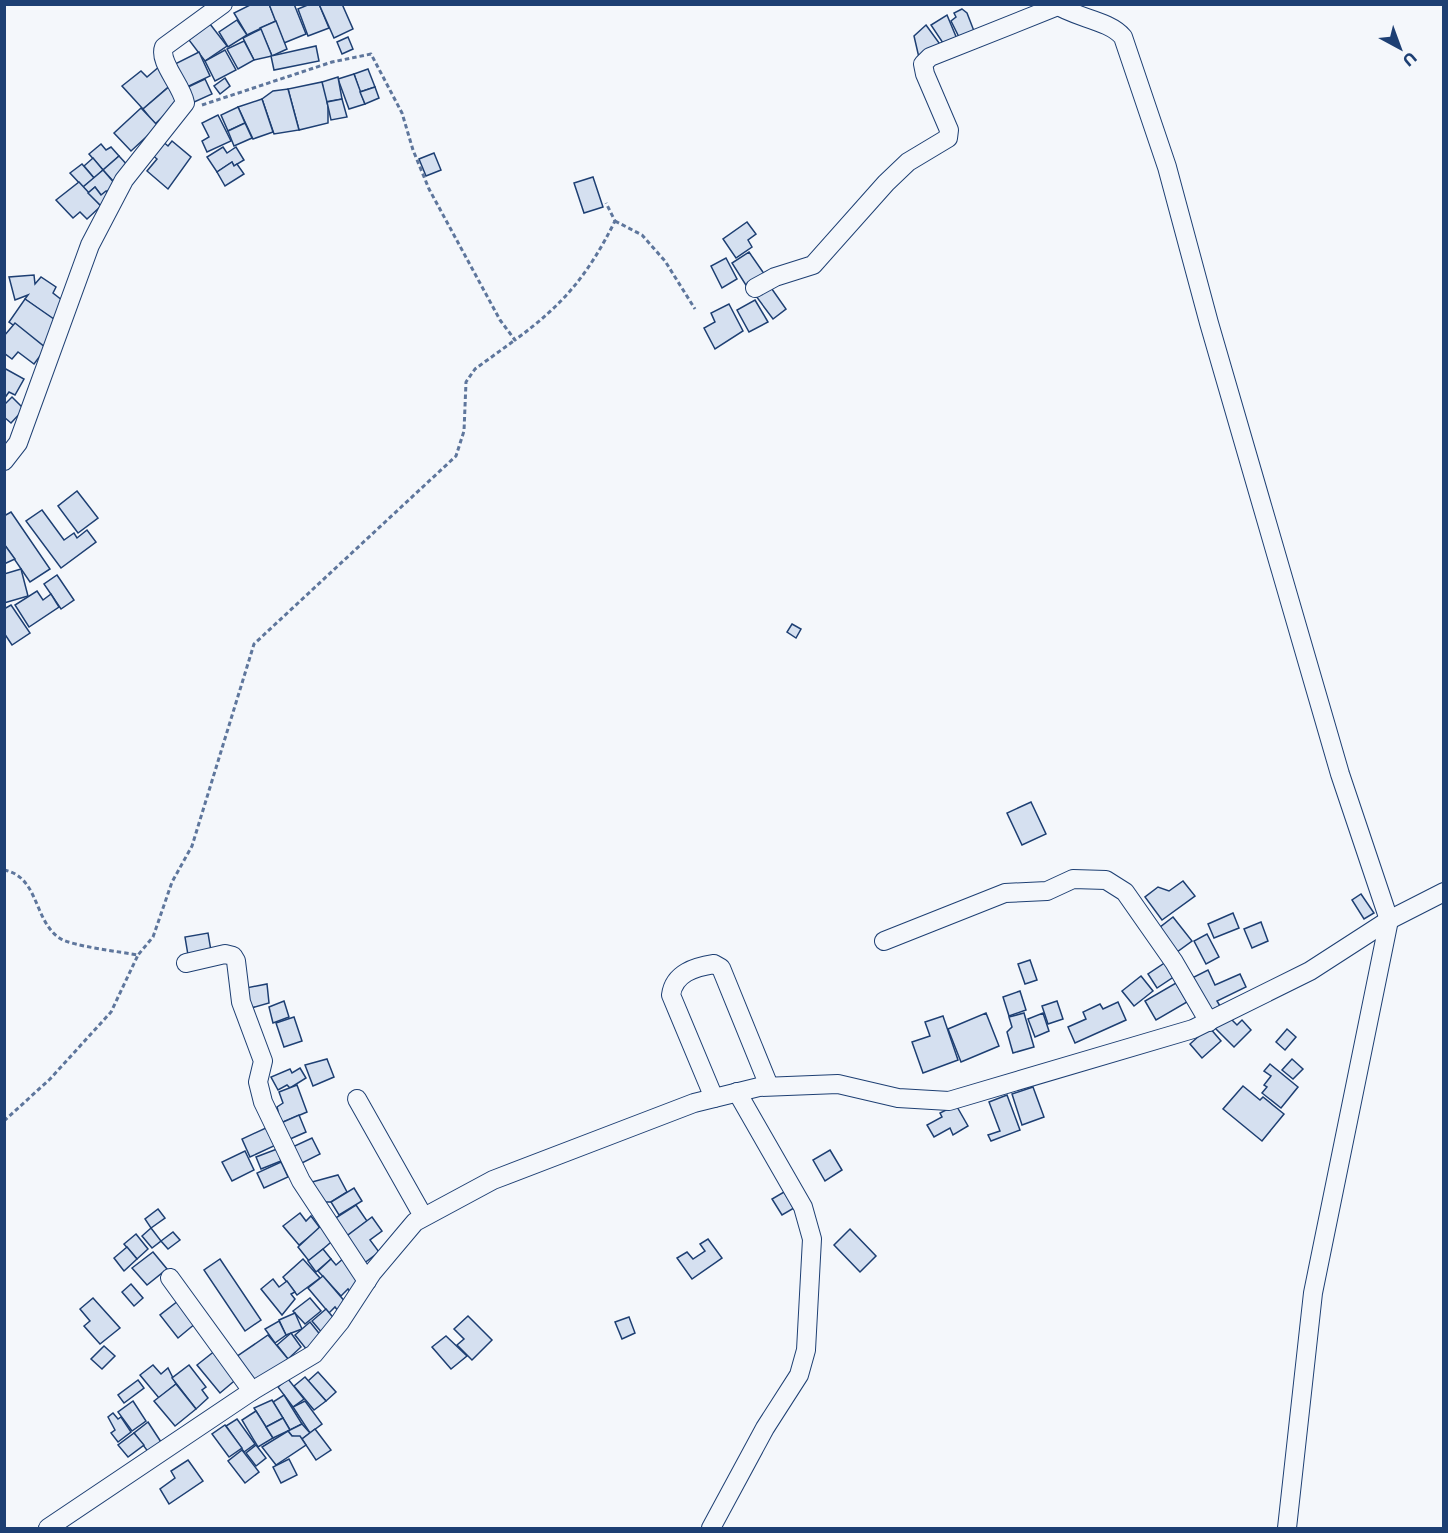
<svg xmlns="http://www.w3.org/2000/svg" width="1448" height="1533" viewBox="0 0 1448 1533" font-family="Montserrat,sans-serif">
<rect width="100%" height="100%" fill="#f4f7fb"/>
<g fill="#d5e0f0" stroke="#1d3f73" stroke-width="1.5">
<path d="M252 4H269L276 21 247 35 234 13Z"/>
<path d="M269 4H294L306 34 284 43Z"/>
<path d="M310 4H319L329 28 308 36 298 9Z"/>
<path d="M319 4H342L353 29 334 38Z"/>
<path d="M962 9 967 13 974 31 959 37 951 21 956 17 954 13Z"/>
<path d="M947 15 957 39 945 46 931 25Z"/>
<path d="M237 20 247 35 228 47 219 32Z"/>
<path d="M276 21 287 49 272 56 260 28Z"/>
<path d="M210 24 227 46 205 61 189 40Z"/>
<path d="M926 25 942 47 920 62 914 36Z"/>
<path d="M261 29 272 56 254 60 243 38Z"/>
<path d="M348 37 353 49 342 54 337 42Z"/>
<path d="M244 41 254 60 238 69 227 49Z"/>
<path d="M316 46 319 61 274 70 271 56Z"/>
<path d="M225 50 236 70 215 81 205 61Z"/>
<path d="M199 52 210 76 187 87 175 64Z"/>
<path d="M160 66 174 82 143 109 122 86 141 71 147 77Z"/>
<path d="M368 69 375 87 360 92 354 74Z"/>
<path d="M354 74 365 104 349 109 338 79Z"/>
<path d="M338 77 342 99 325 102 322 82Z"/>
<path d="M225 78 230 86 220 94 214 86Z"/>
<path d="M205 79 212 94 192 103 186 88Z"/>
<path d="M322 82 328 106V123L299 130 288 89Z"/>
<path d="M171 85 182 98 155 124 143 109Z"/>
<path d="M375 87 379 98 365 104 360 92Z"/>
<path d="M288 89 299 130 274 134 262 99 273 91Z"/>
<path d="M262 99 273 132 253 139 238 107Z"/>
<path d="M342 99 347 117 331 120 327 102Z"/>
<path d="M238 107 245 123 228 131 221 115Z"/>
<path d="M141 108 158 126 131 151 114 133Z"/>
<path d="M218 115 231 141 207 152 202 141 209 137 202 123Z"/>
<path d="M245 123 252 138 234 146 228 131Z"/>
<path d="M161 140 168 146 172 141 191 157 168 189 147 171 157 159 150 153Z"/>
<path d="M101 144 106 150 111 147 119 156 103 170 89 154Z"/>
<path d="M223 147 227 153 236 147 244 160 234 166 232 162 217 172 207 157Z"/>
<path d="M434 153 441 170 426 176 419 159Z"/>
<path d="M119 156 130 168 114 182 103 170Z"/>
<path d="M93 158 103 170 94 178 84 166Z"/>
<path d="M232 162 234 166 237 164 244 174 225 186 217 172Z"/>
<path d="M82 164 94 178 83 187 70 173Z"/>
<path d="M103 170 116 185 101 195 95 187 88 193 83 187Z"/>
<path d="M593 177 603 207 584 213 574 183Z"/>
<path d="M79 182 101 206 87 219 80 212 73 218 56 200Z"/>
<path d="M95 187 101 195 106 191 111 197 101 206 88 193Z"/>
<path d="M747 222 756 234 748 240 752 247 736 258 723 239Z"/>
<path d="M749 252 767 278 749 290 732 263Z"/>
<path d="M726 258 737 279 722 288 711 266Z"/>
<path d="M34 275 35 284 41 277 56 287 53 293 67 304 54 320 25 299 28 295 15 300 9 277Z"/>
<path d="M767 282 786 309 773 319 753 292Z"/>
<path d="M25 299 61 324 45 348 9 322Z"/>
<path d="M755 300 768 322 749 332 737 310Z"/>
<path d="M729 304 743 331 715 349 704 328 715 322 711 313Z"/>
<path d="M15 323 46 348 34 364 18 352 12 359 4 353V336Z"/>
<path d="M4 368 24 379 15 395 9 392 4 399Z"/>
<path d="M12 397 24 409 11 423 4 417V405Z"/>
<path d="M77 491 98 518 78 533 58 506Z"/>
<path d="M42 510 64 540 74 533 77 538 87 530 96 542 61 568 26 521Z"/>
<path d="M11 512 50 569 30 582 4 544V516Z"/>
<path d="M4 544 15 559 4 564Z"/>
<path d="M21 569 28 596 4 603V574Z"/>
<path d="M57 575 74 600 61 609 44 584Z"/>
<path d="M37 591 43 600 51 594 59 607 29 627 15 605Z"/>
<path d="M11 605 30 633 12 645 4 633V609Z"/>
<path d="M792 624 801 629 796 638 787 632Z"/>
<path d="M1031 802 1046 834 1022 845 1007 813Z"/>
<path d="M1183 881 1195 896 1162 920 1145 897 1158 887 1169 891Z"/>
<path d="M1361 894 1374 913 1364 919 1352 900Z"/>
<path d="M1233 913 1239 928 1214 938 1208 924Z"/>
<path d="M1173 917 1192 941 1177 952 1159 928Z"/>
<path d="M1261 922 1268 941 1252 948 1244 929Z"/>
<path d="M208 933 211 951 188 955 185 937Z"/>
<path d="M1207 934 1219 957 1206 964 1194 941Z"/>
<path d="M1030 960 1037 980 1025 984 1018 964Z"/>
<path d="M1166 962 1175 976 1157 988 1148 974Z"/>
<path d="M1208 970 1215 985 1240 974 1246 987 1217 1001 1220 1006 1207 1012 1192 978Z"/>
<path d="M1141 976 1153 991 1134 1006 1122 991Z"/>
<path d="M1176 983 1187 1002 1156 1020 1145 1001Z"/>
<path d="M267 984 269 1003 251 1008 246 988Z"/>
<path d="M1020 991 1026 1010 1009 1016 1003 997Z"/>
<path d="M284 1001 289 1017 273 1023 269 1007Z"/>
<path d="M1057 1001 1063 1019 1048 1024 1042 1006Z"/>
<path d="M1118 1002 1126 1020 1075 1043 1068 1027 1086 1019 1083 1012 1100 1004 1103 1009Z"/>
<path d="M986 1013 999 1046 961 1062 948 1029Z"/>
<path d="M1024 1013 1034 1047 1013 1053 1007 1032 1012 1027 1009 1017Z"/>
<path d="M1043 1013 1049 1031 1035 1037 1028 1019Z"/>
<path d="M943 1016 958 1060 923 1073 912 1042 930 1036 925 1022Z"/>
<path d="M1228 1016 1237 1025 1242 1020 1251 1030 1234 1047 1215 1028Z"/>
<path d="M294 1017 302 1041 284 1047 276 1023Z"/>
<path d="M1209 1027 1221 1041 1202 1058 1190 1044Z"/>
<path d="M1287 1029 1296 1037 1285 1050 1276 1042Z"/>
<path d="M327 1059 334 1077 313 1086 305 1065Z"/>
<path d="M1292 1059 1303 1069 1293 1079 1282 1070Z"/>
<path d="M1270 1064 1298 1087 1281 1108 1262 1093 1267 1087 1264 1085 1271 1076 1264 1071Z"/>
<path d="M300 1068 306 1078 290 1088 287 1085 278 1090 271 1077 290 1069 292 1073Z"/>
<path d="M297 1085 307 1112 281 1123 277 1107 283 1103 279 1092Z"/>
<path d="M1243 1086 1260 1100 1263 1097 1284 1114 1262 1141 1223 1109Z"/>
<path d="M1033 1087 1044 1117 1022 1125 1012 1094Z"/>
<path d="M1007 1095 1020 1130 991 1141 988 1135 1000 1131 989 1102Z"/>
<path d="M956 1105 968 1126 953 1135 950 1128 934 1137 927 1125 942 1117 940 1113Z"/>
<path d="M299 1115 306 1132 281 1143 274 1126Z"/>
<path d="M268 1127 276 1145 250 1157 242 1139Z"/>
<path d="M312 1138 320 1154 296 1166 288 1149Z"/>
<path d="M277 1149 281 1161 261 1169 256 1157Z"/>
<path d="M830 1150 842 1170 825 1181 813 1160Z"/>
<path d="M245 1151 254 1170 232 1181 222 1162Z"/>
<path d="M281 1162 288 1177 264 1188 257 1173Z"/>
<path d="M338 1175 347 1192 331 1202H318L312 1182Z"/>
<path d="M354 1188 362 1201 339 1215 331 1202Z"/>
<path d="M784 1192 794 1208 782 1215 772 1199Z"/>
<path d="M356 1205 367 1221 346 1237 334 1219Z"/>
<path d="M158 1209 165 1218 151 1228 145 1219Z"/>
<path d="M300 1213 306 1221 311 1216 320 1228 299 1245 283 1226Z"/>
<path d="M372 1217 382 1231 370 1240 379 1252 363 1264 344 1238Z"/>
<path d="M323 1224 337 1237 309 1261 298 1247Z"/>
<path d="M151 1228 161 1241 152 1248 142 1236Z"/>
<path d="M850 1229 876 1256 860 1272 834 1245Z"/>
<path d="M173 1232 180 1240 168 1249 161 1241Z"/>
<path d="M136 1234 148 1249 137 1259 124 1244Z"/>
<path d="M708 1239 722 1258 692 1279 677 1258 687 1252 693 1259 705 1251 700 1244Z"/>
<path d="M127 1247 137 1259 124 1271 114 1258Z"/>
<path d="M323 1249 331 1259 316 1272 308 1261Z"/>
<path d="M153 1252 167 1269 147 1285 132 1268Z"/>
<path d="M345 1257 362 1277 351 1293 348 1289 341 1296 318 1271 331 1259 336 1265Z"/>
<path d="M220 1259 261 1320 245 1331 204 1270Z"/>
<path d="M303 1259 320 1278 297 1295 283 1277Z"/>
<path d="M323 1276 347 1304 338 1311 335 1307 329 1313 308 1288Z"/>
<path d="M273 1279 279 1287 287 1281 295 1292 291 1294 295 1299 282 1315 261 1289Z"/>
<path d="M131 1284 143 1298 134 1306 122 1292Z"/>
<path d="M93 1298 120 1328 100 1344 84 1326 90 1321 80 1309Z"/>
<path d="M310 1298 321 1311 305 1324 293 1311Z"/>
<path d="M178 1301 196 1323 178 1338 160 1315Z"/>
<path d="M326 1309 337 1322 323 1334 312 1321Z"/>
<path d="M295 1313 302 1329 286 1335 279 1320Z"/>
<path d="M468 1316 492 1340 472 1360 457 1345 464 1339 454 1329Z"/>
<path d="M629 1317 635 1333 622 1339 615 1322Z"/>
<path d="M279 1321 286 1335 275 1343 265 1329Z"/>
<path d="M310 1322 322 1337 307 1350 295 1335Z"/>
<path d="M291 1333 301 1347 288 1359 277 1345Z"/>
<path d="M268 1335 288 1359 256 1382 236 1357Z"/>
<path d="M446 1336 467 1356 451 1369 432 1347Z"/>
<path d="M104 1346 115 1356 102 1369 91 1359Z"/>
<path d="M216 1350 239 1377 220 1393 197 1365Z"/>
<path d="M153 1365 161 1374 168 1368 176 1384 159 1398 140 1375Z"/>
<path d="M189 1365 206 1387 202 1390 208 1398 196 1409 172 1378Z"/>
<path d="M318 1372 336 1392 326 1401 308 1381Z"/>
<path d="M305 1377 326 1401 314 1410 294 1386Z"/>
<path d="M288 1379 304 1399 293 1407 278 1387Z"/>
<path d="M138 1380 144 1388 124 1403 118 1395Z"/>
<path d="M176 1384 196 1409 175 1426 154 1401Z"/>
<path d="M284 1395 302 1424 290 1430 273 1402Z"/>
<path d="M272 1400 283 1418 266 1427 254 1408Z"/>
<path d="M133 1401 146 1421 132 1431 118 1412Z"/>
<path d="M305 1401 322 1424 310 1433 293 1407Z"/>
<path d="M256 1411 273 1438 258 1447 242 1420Z"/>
<path d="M113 1413 118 1419 121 1417 131 1432 118 1442 111 1433 115 1430 108 1417Z"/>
<path d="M283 1418 290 1430 273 1438 266 1427Z"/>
<path d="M237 1419 255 1444 244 1452 226 1426Z"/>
<path d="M148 1422 161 1442 149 1453 134 1433Z"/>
<path d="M302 1424 310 1433 302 1439 292 1436 288 1431Z"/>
<path d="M225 1425 242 1448 229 1457 212 1434Z"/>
<path d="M315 1429 331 1450 316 1460 302 1439Z"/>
<path d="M288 1431 292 1436H300L306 1445 276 1465 262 1447Z"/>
<path d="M134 1433 144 1445 128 1457 118 1445Z"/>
<path d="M256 1445 266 1458 256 1466 246 1453Z"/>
<path d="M242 1450 259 1472 245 1483 228 1461Z"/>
<path d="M289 1459 297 1475 281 1483 273 1467Z"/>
<path d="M188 1460 203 1481 169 1504 160 1489 175 1478 171 1471Z"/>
</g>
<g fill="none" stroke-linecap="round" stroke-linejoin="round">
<defs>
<g id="minor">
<path d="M1055 4C1075 18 1109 20 1123 37L1167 167 1209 323 1340 774 1389 920 1313 1293 1287 1528"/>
<path d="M755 288 775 277 813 265 886 183 908 162 948 138 949 130 925 74 923 64 930 57 1058 6"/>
<path d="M4 461 18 443 90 245 124 180 185 103C182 85 158 62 164 47L223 4"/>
<path d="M884 941 1005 893 1047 891 1073 879 1106 880 1125 892 1174 962 1209 1022"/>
<path d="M186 963 225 954 233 956 236 961 241 1002 263 1061 258 1082 263 1102 301 1181 367 1281"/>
<path d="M714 1098 671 995C674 973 695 967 714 964L721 968 769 1086"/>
<path d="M357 1099 423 1216"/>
<path d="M170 1278 252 1391"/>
<path d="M48 1528 252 1391 314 1354 340 1322 372 1273 415 1222 493 1180 694 1103 759 1087 838 1084 898 1098 949 1101 1193 1029 1310 971 1389 920 1444 892"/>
<path d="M711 1528 765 1428 799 1375 806 1350 812 1239 803 1207 737 1092"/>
</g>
</defs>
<use href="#minor" stroke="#1d3f73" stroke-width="20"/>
<g stroke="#5e769c" stroke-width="3" stroke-dasharray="4.5 3" stroke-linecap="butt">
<path d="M202 105 332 62 371 54 402 113 413 150 429 189 500 320 515 340C564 304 588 275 615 221L606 203"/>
<path d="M615 221 642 235 665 261 695 309"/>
<path d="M4 870C40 877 33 922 61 939 73 946 121 952 138 955L153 937 172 882 192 846 254 644 456 456 464 431 466 382 475 369 515 340"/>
<path d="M4 1121 50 1079 111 1012 138 955"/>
</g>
<use href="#minor" stroke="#f4f7fb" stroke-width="18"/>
</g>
<rect width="1448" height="1533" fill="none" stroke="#1d3f73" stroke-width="12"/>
<g transform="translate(1400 48) rotate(139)" stroke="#f4f7fb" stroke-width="4.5" paint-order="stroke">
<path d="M0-4.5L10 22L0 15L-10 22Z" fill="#1d3f73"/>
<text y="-9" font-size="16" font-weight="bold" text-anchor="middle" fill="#1d3f73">U</text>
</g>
</svg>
